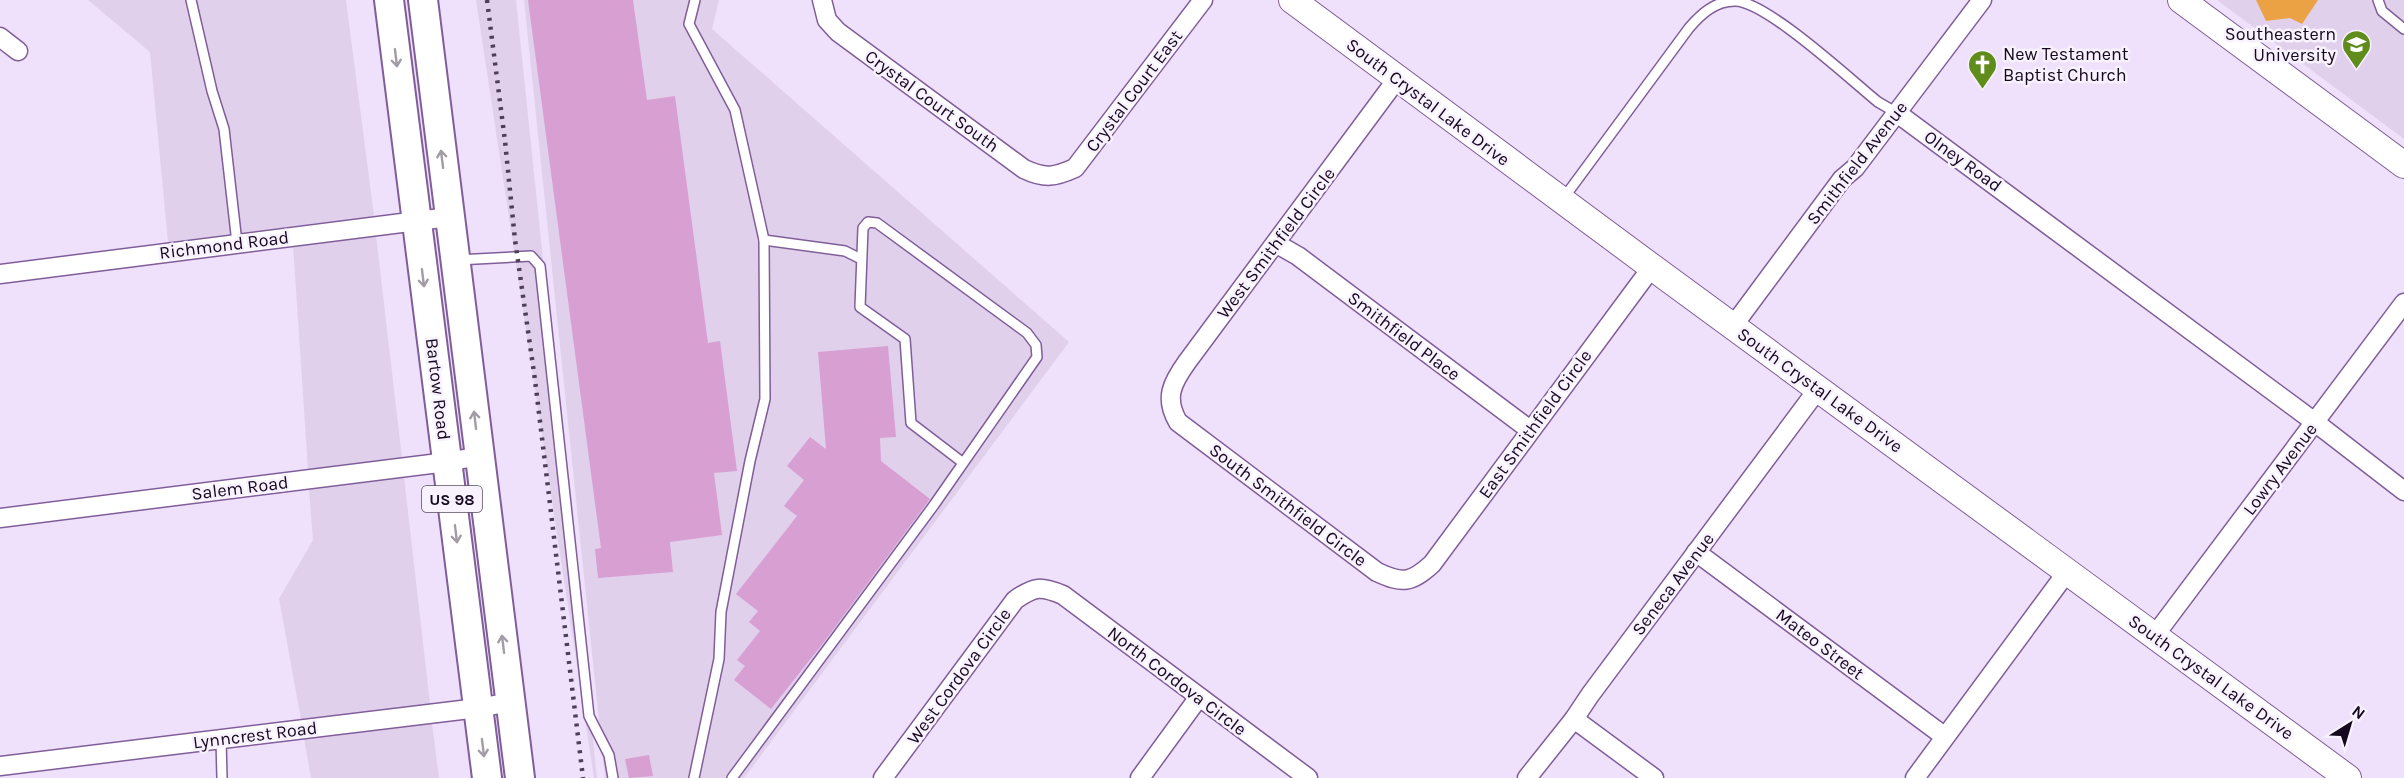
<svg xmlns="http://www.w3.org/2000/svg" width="2404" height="778" viewBox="0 0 2404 778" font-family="Karla,sans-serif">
<rect width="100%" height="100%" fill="#efe0fb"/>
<g fill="#e0d0ec">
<path d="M88 0H346L374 216 168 242 150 52Z"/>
<path d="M476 0H516L597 778H594Z"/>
<path d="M524 0H719L712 29 1069 342 744 778H605Z"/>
<path d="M2217 0H2404V139Z"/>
<path d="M376 235 402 458 308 470 293 245Z"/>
<path d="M404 477 430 704 301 719 279 599 313 540 309 489Z"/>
<path d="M432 723 439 778H311L304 738Z"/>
</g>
<path fill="#eba245" d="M2256 0H2318L2302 24 2290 18 2266 21Z"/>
<g fill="#d89fd3">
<path d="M528 0H633L647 100 675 96 708 343 720 341 737 471 714 473 722 535 670 542 673 572 598 578 595 549 601 548Z"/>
<path d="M888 346 896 437 880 438 881 461 930 499 824 642 771 709 734 680 745 666 737 660 760 631 749 622 758 611 736 594 797 516 784 506 804 480 787 466 810 437 826 449 818 352Z"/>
<path d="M649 755 653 776 629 778 625 759Z"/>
</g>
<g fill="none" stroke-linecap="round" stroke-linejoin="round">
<defs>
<g id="lane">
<path d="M191 0 212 91 224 129 237 243"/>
<path d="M2378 0 2382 11 2404 29"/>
<path d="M1563 199 1689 28C1701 14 1715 1 1735 1 1766 1 1851 80 1878 102L1897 113"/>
<path d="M764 240 845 251 861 259"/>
<path d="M457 260 531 256 540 266 589 716 609 755 613 778"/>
<path d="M221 739 222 778"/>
<path d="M694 778 719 659 721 612 750 461 765 399 764 240 735 110 689 24 695 0"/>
<path d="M732 778 934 505 1037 357 1036 345 1027 333 877 223 868 222 863 228 860 307 905 339 911 423 962 462"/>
</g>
<g id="street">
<path d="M822 0 827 20 838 32 1024 169C1045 179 1055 177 1075 168L1203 0"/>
<path d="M0 37 18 51"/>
<path d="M1397 79 1187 362C1172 383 1164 398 1178 422L1377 572C1403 584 1411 583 1432 564L1652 267"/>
<path d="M1897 113 2316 423 2404 491"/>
<path d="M1277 244 1298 256 1530 430"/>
<path d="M0 274 449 217"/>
<path d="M1733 326 1842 179 1855 168 1982 0"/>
<path d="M0 518 447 462 480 456"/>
<path d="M1696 552 1944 736"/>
<path d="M2155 635 2404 303"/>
<path d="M1574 719 1654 778"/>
<path d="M0 766 478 708 510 702"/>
<path d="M883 778 1015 600C1035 586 1041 586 1063 595L1308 778"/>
<path d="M1140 778 1199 697"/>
<path d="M1527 778 1574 719 1590 695 1818 389"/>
<path d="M1915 778 2067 572"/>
</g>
<g id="secondary">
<path d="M1292 0 1652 267 2348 778"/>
<path d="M2181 0 2404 165"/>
</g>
<g id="primary">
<path d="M389 0 487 778"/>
<path d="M423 0 520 778"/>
</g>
</defs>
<use href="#lane" stroke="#805e99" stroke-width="12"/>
<use href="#street" stroke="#805e99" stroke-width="21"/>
<use href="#secondary" stroke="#805e99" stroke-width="28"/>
<use href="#primary" stroke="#805e99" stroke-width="32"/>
<use href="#lane" stroke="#fff" stroke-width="9"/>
<use href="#street" stroke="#fff" stroke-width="18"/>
<use href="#secondary" stroke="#fff" stroke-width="26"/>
<use href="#primary" stroke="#fff" stroke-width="28"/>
<path stroke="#4d3f57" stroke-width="4.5" stroke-dasharray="3 6" stroke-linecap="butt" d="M487 0 505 141 515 240 535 380 583 778"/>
</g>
<defs><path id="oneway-shaft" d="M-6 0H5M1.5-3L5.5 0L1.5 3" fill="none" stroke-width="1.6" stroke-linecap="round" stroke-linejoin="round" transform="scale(1.5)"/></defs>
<g stroke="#a29ca5">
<use href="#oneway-shaft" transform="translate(396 58) rotate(83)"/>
<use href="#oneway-shaft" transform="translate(442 159) rotate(-97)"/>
<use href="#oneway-shaft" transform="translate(423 278) rotate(83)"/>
<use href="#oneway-shaft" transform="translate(475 420) rotate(-97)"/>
<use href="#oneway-shaft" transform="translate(456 534) rotate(83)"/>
<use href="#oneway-shaft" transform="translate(503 644) rotate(-97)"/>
<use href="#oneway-shaft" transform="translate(483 748) rotate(83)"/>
</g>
<defs>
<symbol id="university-pin" viewBox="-11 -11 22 30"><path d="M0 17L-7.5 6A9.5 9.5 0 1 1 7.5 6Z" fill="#608c1c" stroke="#f8f1fe"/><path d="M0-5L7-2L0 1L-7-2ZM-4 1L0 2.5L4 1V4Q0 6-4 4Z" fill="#fff"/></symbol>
<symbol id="church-pin" viewBox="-11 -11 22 30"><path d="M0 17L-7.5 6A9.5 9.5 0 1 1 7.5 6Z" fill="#608c1c" stroke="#f8f1fe"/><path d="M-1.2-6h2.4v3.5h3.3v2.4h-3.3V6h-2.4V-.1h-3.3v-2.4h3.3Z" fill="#fff"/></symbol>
</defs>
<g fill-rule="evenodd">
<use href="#university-pin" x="2340" y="28" width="33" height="45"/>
<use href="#church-pin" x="1966" y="48" width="33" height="45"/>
</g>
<g text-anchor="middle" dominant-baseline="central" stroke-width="5" stroke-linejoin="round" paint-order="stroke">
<rect fill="#f8f1fe" stroke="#5a4e62" stroke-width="1.5" x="422" y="486" width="60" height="26" rx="4.5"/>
<g font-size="16" font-weight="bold" fill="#16081f">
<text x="452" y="499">US 98</text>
</g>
<g font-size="18" fill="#16081f" stroke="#f8f1fe" text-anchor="end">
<text x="2336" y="34">Southeastern<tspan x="2336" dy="21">University</tspan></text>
<text x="2003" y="54" text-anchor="start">New Testament<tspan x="2003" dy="21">Baptist Church</tspan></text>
</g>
<g font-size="18" fill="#16081f" stroke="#f8f1fe">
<text transform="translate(1134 91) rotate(-53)">Crystal Court East</text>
<text transform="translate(932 101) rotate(36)">Crystal Court South</text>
<text transform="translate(1428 102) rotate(37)">South Crystal Lake Drive</text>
<text transform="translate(1963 161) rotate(36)">Olney Road</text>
<text transform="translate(1857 163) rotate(-52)">Smithfield Avenue</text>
<text transform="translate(1276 243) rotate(-53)">West Smithfield Circle</text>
<text transform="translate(224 245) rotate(-7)">Richmond Road</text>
<text transform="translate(1404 336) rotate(37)">Smithfield Place</text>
<text transform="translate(438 389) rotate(83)">Bartow Road</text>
<text transform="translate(1820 390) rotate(36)">South Crystal Lake Drive</text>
<text transform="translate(1535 424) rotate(-54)">East Smithfield Circle</text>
<text transform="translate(2280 469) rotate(-53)">Lowry Avenue</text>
<text transform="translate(240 488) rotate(-7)">Salem Road</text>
<text transform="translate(1288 505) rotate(37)">South Smithfield Circle</text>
<text transform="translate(1673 584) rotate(-53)">Seneca Avenue</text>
<text transform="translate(1820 644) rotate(37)">Mateo Street</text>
<text transform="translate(959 676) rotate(-54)">West Cordova Circle</text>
<text transform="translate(2211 677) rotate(36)">South Crystal Lake Drive</text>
<text transform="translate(1177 681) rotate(37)">North Cordova Circle</text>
<text transform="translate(255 735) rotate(-7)">Lynncrest Road</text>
</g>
</g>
<g transform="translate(2350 724) rotate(37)" stroke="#f8f1fe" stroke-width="4.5" paint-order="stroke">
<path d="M0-4.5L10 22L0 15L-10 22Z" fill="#16081f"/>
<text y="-9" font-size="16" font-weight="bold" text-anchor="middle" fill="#16081f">N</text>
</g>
</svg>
